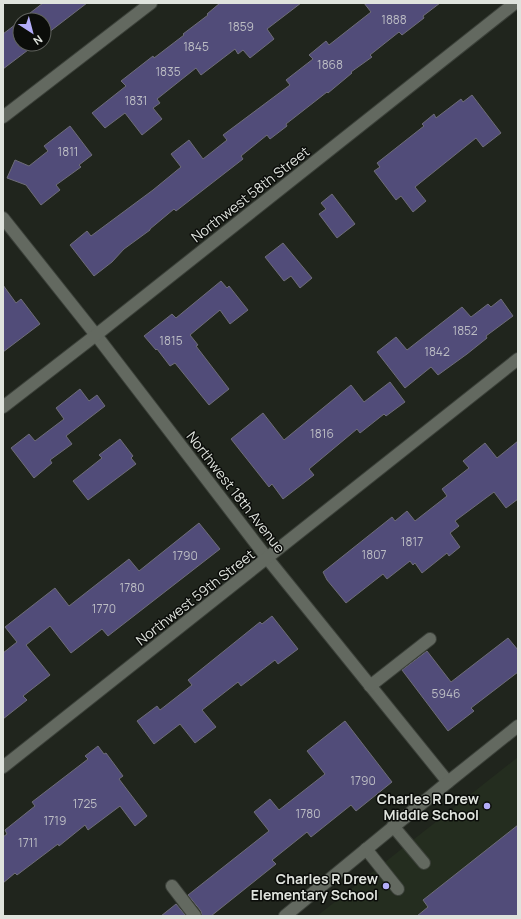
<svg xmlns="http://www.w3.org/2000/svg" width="521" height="919" viewBox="0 0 521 919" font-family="Manrope,sans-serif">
<rect width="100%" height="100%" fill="#20251d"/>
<path fill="#242d1f" d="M518 757V916H317L394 855Z"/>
<g fill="#514c79" stroke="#6e6d78">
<path d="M43 3H87L44 36V20H21Z"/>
<path d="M220 3H301L267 29 274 39 250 58 243 50 238 54 235 49 201 75 196 68 157 99 160 103 153 108 162 119 142 135 125 113 105 128 92 113 126 86 121 81 153 56 154 58 184 35 183 34 208 15 207 14Z"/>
<path d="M364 3H440L423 16 424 18 402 35 399 32 370 55 372 57 351 72 352 73 328 93 327 92 286 124 287 126 270 139 267 135 241 156 243 159 176 211 174 209 150 229V230L124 249 112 262 94 276 70 245 87 231 91 236 153 190 181 167 171 154 189 140 203 159 227 140 223 135 290 85 286 80 313 59 309 55 326 41 329 45 371 12Z"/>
<path d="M20 21V44H36L3 69V34Z"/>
<path d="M472 95 501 133 483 147 476 138 415 187 426 201 413 212 401 196 396 200 374 171 380 167 377 163 424 126 422 124 434 114 436 118 461 99 463 102Z"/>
<path d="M70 126 92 155 79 165 81 167 56 185 60 190 41 205 26 185 7 178 15 160 29 166 48 151 44 146Z"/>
<path d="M332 194 355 224 337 238 319 214 326 209 321 203Z"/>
<path d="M283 243 312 278 300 288 291 276 284 281 265 257Z"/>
<path d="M221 281 227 288 229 286 248 310 230 324 220 310 190 335 198 345 196 346 229 389 209 405 175 363 170 366 157 349 156 350 144 336 172 314 176 318Z"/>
<path d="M3 285 16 303 21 299 40 324 3 352Z"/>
<path d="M501 299 513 316 486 336 487 338 467 354 438 375 431 367 405 388 377 352 396 337 407 350 462 307 471 317 488 304 491 307Z"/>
<path d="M390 382 405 402 386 416 384 414 360 433 357 429 309 469 314 475 283 499 272 484 269 487 231 439 263 413 284 440 351 385 364 402Z"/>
<path d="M80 389 89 401 97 395 105 406 66 436 72 444 50 460 52 463 34 478 11 448 29 434 35 441 64 419 56 408Z"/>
<path d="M120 439 133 456 131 458 136 464 88 500 73 481 102 458 99 455Z"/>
<path d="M518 441V499L506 508 494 492 455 521 459 526 450 533 460 547 449 556 447 553 422 573 415 563 413 565 410 561 387 579 383 574 346 603 327 580 323 572 392 517 395 521 407 511 415 521 447 496 442 489 469 468 463 461 485 443 497 458Z"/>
<path d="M199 523 220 549 108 636 102 629 71 653 50 626 26 645 50 675 23 696 27 700 3 719V653L17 642 5 627 55 588 69 606 129 559 139 571Z"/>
<path d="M272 616 298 649 278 664 275 660 241 686 238 682 202 710 216 727 195 743 180 724 154 744 137 721 157 706 160 710 192 685 188 680 260 622 262 624Z"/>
<path d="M508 638 518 650V672L471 708 474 711 448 731 402 670 427 651 451 682Z"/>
<path d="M345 721 392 782 356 811 351 805 311 837 307 832 272 860 276 864 211 916H202L201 911 188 895 269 831 254 812 270 799 279 810 325 774 307 751Z"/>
<path d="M98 746 104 754 106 753 123 776 119 779 147 816 135 826 120 806 88 830 85 825 59 846 58 844 17 875 15 873 3 883V837L7 834 5 830 35 806 32 802 88 759 85 756Z"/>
<path d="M518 825V916H417L428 907 423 900Z"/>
<path d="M176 904 186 916H161Z"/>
</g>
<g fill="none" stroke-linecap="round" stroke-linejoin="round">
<defs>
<g id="minor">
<path d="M3 117 151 3"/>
<path d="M3 218 96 335 267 558 448 782"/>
<path d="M3 407 96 335 515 3"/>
<path d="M370 686 430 639"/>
<path d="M3 767 518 359"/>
<path d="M393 826 424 863"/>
<path d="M366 849 398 889"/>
<path d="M172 886 195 916"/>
<path d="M285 916 448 782 518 726"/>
</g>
</defs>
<use href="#minor" stroke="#3c413a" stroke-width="14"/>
<use href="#minor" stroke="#636960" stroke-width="12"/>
</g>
<g fill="#b3adf9" stroke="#0b0d0a" stroke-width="1.5">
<circle cx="487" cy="806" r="4"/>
<circle cx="386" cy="886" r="4"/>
</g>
<g text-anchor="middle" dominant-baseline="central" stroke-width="3" stroke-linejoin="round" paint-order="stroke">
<g font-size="12" fill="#bcbdc4">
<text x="394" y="19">1888</text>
<text x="241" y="26">1859</text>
<text x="196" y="46">1845</text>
<text x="330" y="64">1868</text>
<text x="168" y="71">1835</text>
<text x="136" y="100">1831</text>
<text x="68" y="151">1811</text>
<text x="465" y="330">1852</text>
<text x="171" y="340">1815</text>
<text x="437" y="351">1842</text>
<text x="322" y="433">1816</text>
<text x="412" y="541">1817</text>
<text x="374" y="554">1807</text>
<text x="185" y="555">1790</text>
<text x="132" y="587">1780</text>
<text x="104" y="608">1770</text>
<text x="446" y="693">5946</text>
<text x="363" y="780">1790</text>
<text x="85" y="803">1725</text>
<text x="308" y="813">1780</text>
<text x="55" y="820">1719</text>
<text x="28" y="842">1711</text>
</g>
<g font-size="14" fill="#dfe3dd" stroke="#0b0d0a">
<text transform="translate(250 194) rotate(-38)">Northwest 58th Street</text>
<text transform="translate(236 492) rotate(52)">Northwest 18th Avenue</text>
<text transform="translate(195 597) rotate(-38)">Northwest 59th Street</text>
</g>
<g font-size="14" font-weight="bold" fill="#dfe3dd" stroke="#0b0d0a" text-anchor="end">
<text x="479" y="798">Charles R Drew<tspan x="479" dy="16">Middle School</tspan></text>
<text x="378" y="878">Charles R Drew<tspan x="378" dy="16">Elementary School</tspan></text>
</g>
</g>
<rect width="521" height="919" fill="none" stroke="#dfe3dd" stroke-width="8"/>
<g transform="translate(32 32) rotate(144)"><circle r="19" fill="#0b0d0a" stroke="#60635e"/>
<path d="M0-3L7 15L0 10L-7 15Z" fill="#b3adf9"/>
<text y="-6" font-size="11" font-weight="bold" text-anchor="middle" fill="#dfe3dd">N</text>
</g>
</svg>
